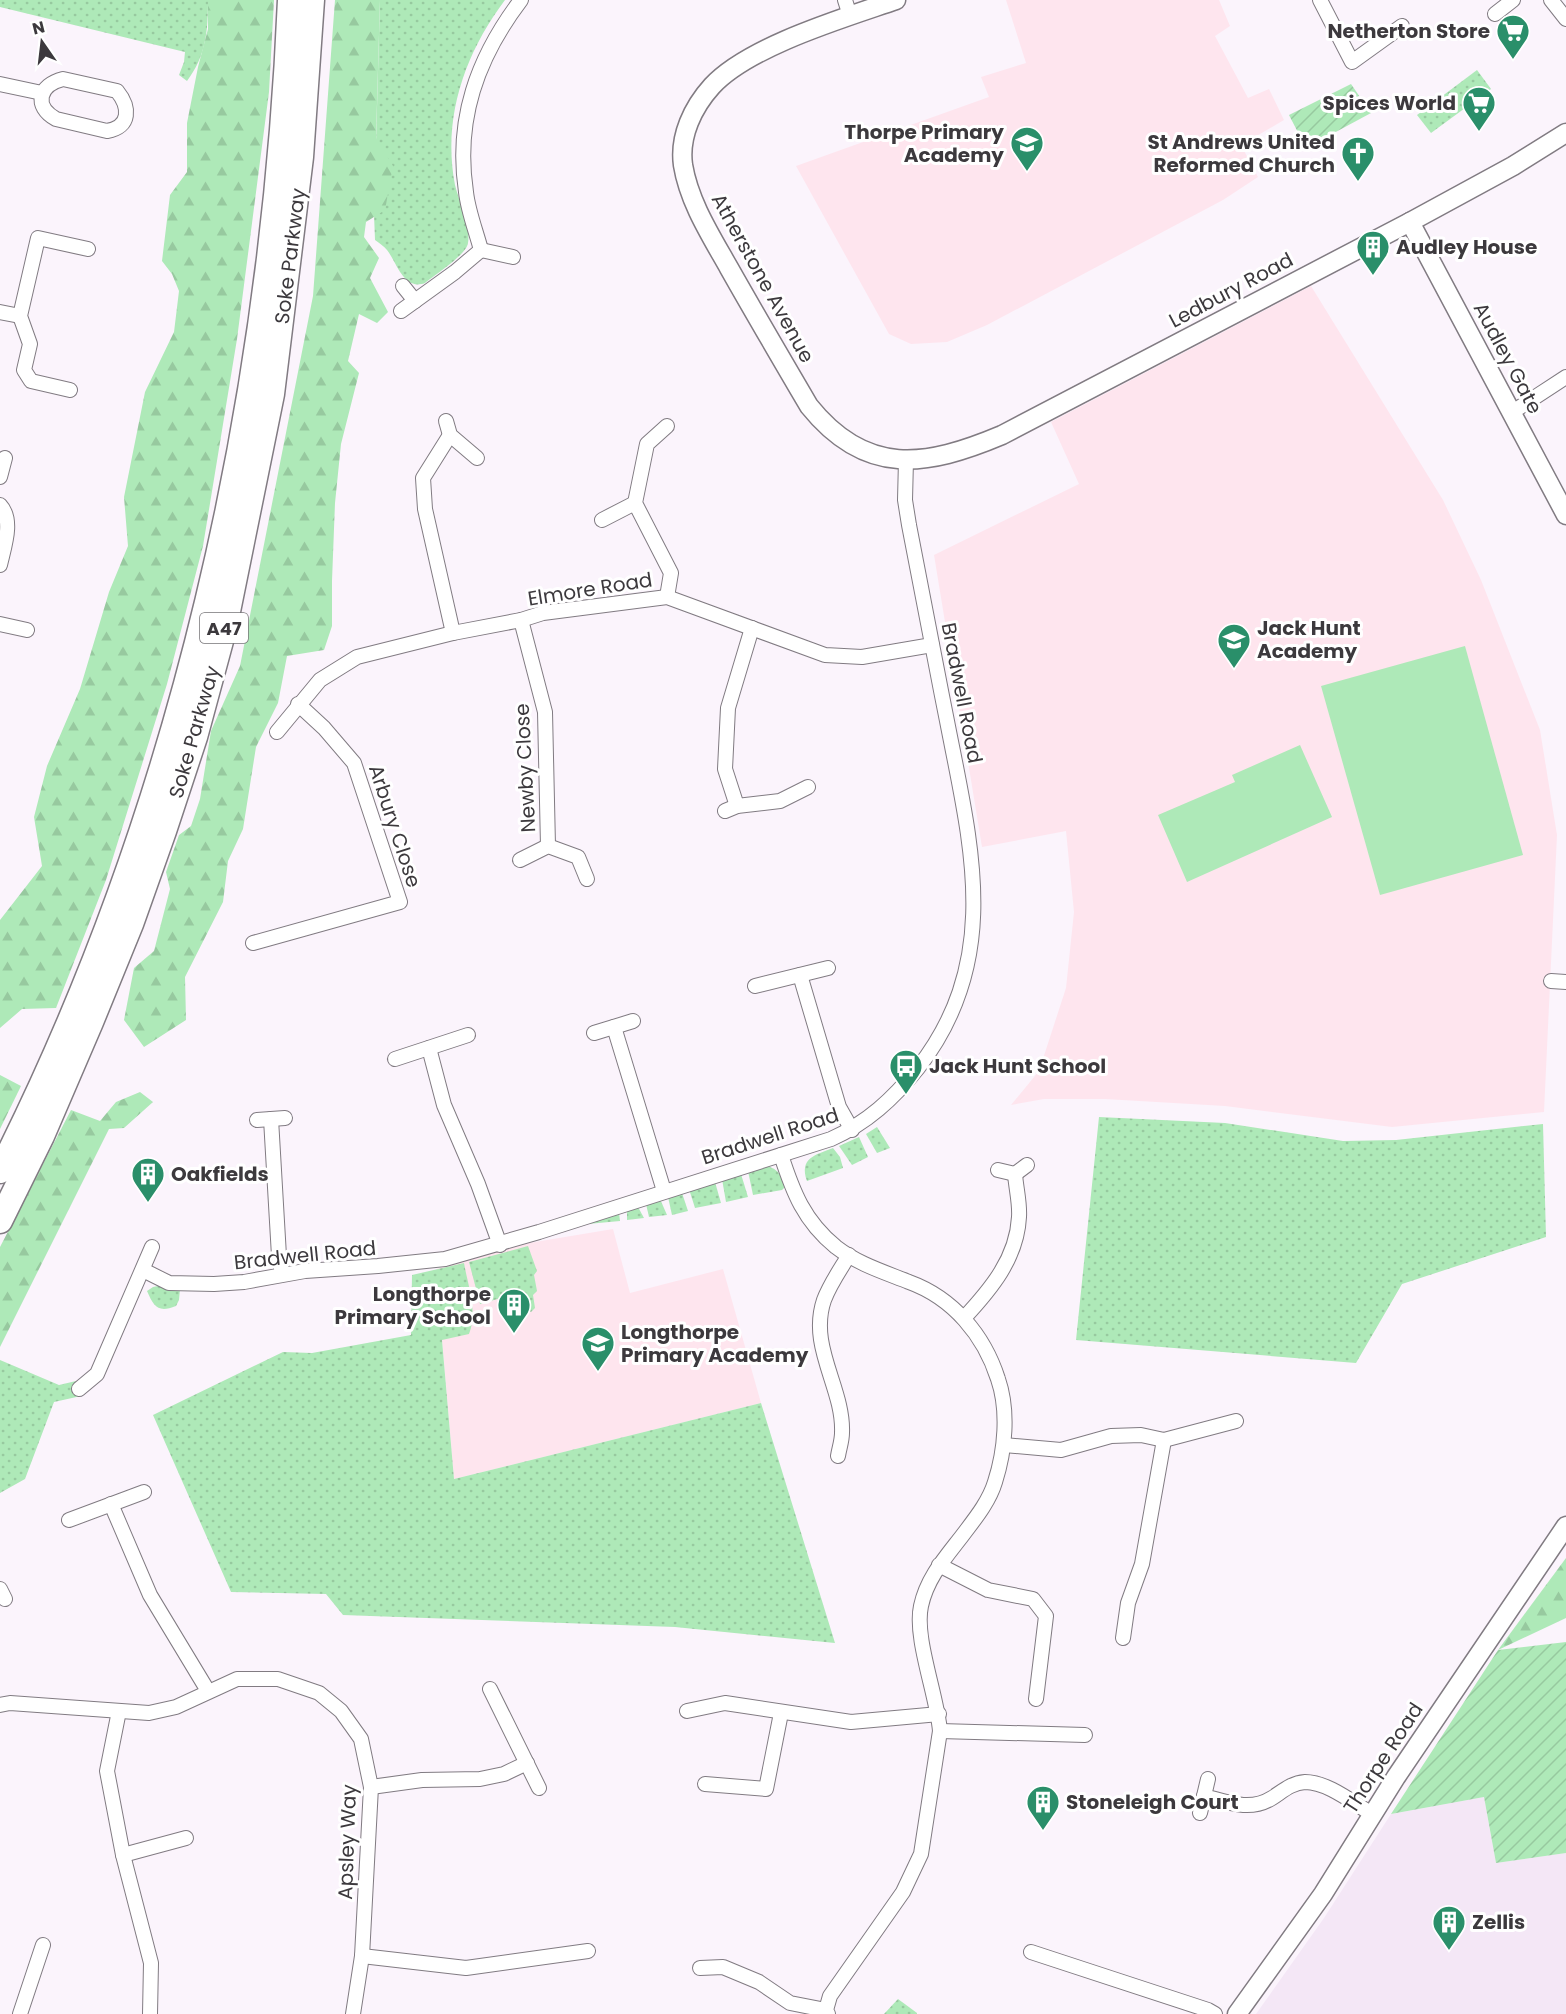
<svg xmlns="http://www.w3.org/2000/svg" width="1566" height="2014" viewBox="0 0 1566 2014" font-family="Poppins,sans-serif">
<defs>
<pattern id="grass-dots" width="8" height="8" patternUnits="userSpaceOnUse" patternTransform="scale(1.5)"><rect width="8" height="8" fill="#aee9b8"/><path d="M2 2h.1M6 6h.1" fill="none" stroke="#97c99f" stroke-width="1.8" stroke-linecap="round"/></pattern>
<pattern id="forest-firs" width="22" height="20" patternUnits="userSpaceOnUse" patternTransform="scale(1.5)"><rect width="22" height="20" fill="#aee9b8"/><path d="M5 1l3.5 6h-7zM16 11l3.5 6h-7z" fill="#97c99f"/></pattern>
<pattern id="garden-furrows" width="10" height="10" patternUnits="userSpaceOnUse" patternTransform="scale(1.5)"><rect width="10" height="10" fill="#aee9b8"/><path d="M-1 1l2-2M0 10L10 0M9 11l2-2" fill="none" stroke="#97c99f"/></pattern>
</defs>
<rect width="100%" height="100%" fill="#fbf4fc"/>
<path fill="#f4e7f6" d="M1484 1797 1496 1863 1566 1853V2014H1256L1324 1918 1391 1814Z"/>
<g fill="#fee5ee">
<path d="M1006 0H1219L1230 26 1215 36 1248 98 1269 89 1284 120 1241 145 1258 177 1223 200 987 325 947 342 911 344 889 334 796 166 989 97 981 77 1026 63Z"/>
<path d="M1311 286 1443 500 1481 580 1540 730 1557 835 1544 1112 1392 1127 1225 1106 1105 1099H1044L1011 1105 1039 1071 1066 988 1074 912 1066 831 982 847 934 555 1079 484 1051 422Z"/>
<path d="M613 1229 630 1293 723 1269 761 1403 454 1479 436 1269 529 1243Z"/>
</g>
<g fill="url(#grass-dots)">
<path d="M0 0H208C208 31 206 56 187 81L179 75 184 62 185 52 0 7Z"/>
<path d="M380 0H505C465 53 442 118 455 185 459 201 471 227 468 243 467 254 435 275 425 283 404 291 397 263 387 250 384 246 379 243 375 240L374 214Z"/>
<path d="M1477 70 1491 89 1431 133 1417 115Z"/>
<path d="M1099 1117 1225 1123 1343 1141 1396 1140 1543 1124 1546 1237 1402 1284 1356 1363 1076 1340Z"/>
<path d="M877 1127 890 1148 877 1153 866 1134Z"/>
<path d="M859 1137 868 1157 852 1165 839 1146Z"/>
<path d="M833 1148 840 1157 843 1168 807 1181C799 1158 815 1155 833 1148Z"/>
<path d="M761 1166C776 1166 780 1173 786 1186L782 1190 753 1195 748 1171Z"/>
<path d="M741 1174 748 1197 726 1202 722 1179Z"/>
<path d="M715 1182 721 1203 695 1208 689 1189Z"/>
<path d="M682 1193 688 1211 672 1215 668 1197Z"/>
<path d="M660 1199 667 1215 649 1217 646 1204Z"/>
<path d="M638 1207 644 1218 627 1220V1210Z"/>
<path d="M619 1213 620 1221 577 1225Z"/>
<path d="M528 1246 537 1271 534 1275 537 1291 533 1295 535 1308 531 1312 501 1298 480 1304 469 1262Z"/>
<path d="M464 1263C468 1286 478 1312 469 1334L442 1340 454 1479 761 1403 835 1643 675 1627 343 1615 326 1594 231 1592 153 1415 283 1352 312 1353 411 1335 412 1275Z"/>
<path d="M163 1285 180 1289 179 1300 176 1306C158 1313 154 1307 147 1291L153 1287Z"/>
<path d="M0 1360 59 1385 76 1381 81 1396 54 1402 25 1479 0 1493Z"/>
<path d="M898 1999 917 2013V2014H884Z"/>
</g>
<g fill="url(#forest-firs)">
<path d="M208 0H274L269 92 237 339 203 546 167 684 106 880 56 1008 22 1009 0 1028V920L42 866 34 817 47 766 80 689 109 592 128 546 124 497 145 392 174 332 179 291 172 274 162 261 170 195 187 172V123L198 67 208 29Z"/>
<path d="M335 0H380L376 138 393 166 385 210 366 222 364 237 379 258 370 278 388 312 377 323 359 314 348 361 359 373 341 444 335 503 332 581V626L324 650 287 656 278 703 256 747 243 829 228 861 223 902 185 977 186 1020 144 1047 124 1020 134 968 154 951 170 889 166 872 179 835 191 826 200 799 211 731 240 666 313 296Z"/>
<path d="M0 1075 21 1086 0 1129Z"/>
<path d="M140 1092 153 1102 124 1128 109 1129 0 1347V1247L71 1110 100 1121 116 1102Z"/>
<path d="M1566 1558V1618L1498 1650Z"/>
</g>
<g fill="url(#garden-furrows)">
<path d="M1351 84 1371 113 1306 148 1289 115Z"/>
<path d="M1566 1642V1853L1496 1863 1484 1797 1391 1814 1498 1650Z"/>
</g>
<g fill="#aee9b8">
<path d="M1465 646 1523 855 1380 895 1321 686Z"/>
<path d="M1300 745 1332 817 1187 882 1158 815 1235 782 1232 775Z"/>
</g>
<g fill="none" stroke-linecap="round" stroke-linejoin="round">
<defs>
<g id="street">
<path d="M845 0 850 16"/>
<path d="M1320 0 1352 62 1402 26"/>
<path d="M1551 0 1566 19"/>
<path d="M1495 14 1513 0"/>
<path d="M63 79 117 91C130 107 131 127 107 131L56 119C33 106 39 85 63 79Z"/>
<path d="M0 84 42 93"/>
<path d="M481 250C476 231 468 211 466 192 455 120 477 58 521 0"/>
<path d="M481 250 513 257"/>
<path d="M403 286 415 301"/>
<path d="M401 311 455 272 481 250"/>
<path d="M0 312 20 316"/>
<path d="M70 390 31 381 24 370 30 344 20 316 38 238 88 249"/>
<path d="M1511 413 1566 377"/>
<path d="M446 421 450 435 477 458"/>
<path d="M450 435 423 478 425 509 453 633"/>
<path d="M0 477 5 458"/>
<path d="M0 505C14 520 4 547 0 565"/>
<path d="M602 520 635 503"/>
<path d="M667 597 671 573 635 503 647 444 667 426"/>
<path d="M521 620 545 712 548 846"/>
<path d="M0 624 27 630"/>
<path d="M277 732 320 680 357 657 453 633 521 620 543 613 667 597 825 655 862 657 932 645"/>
<path d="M737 806 725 769 728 708 752 628"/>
<path d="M725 811 737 806 780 801 808 787"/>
<path d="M520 860 548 846 578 857 587 879"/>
<path d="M253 943 400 902 354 763 324 728 298 704"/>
<path d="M800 975 839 1107 852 1130"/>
<path d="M1551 981 1566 982"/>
<path d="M755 986 828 968"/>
<path d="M614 1027 664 1191"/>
<path d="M594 1033 633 1021"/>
<path d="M429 1048 444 1105 478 1184 500 1245"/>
<path d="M395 1059 468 1035"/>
<path d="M271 1119 279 1256 282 1274"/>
<path d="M257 1120 285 1118"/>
<path d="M781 1155C793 1192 804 1221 836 1247 858 1264 884 1272 909 1282 953 1298 984 1335 998 1379 1009 1411 1005 1451 995 1482 989 1502 974 1520 962 1536 945 1558 927 1578 921 1606 914 1638 937 1695 940 1731L921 1854 903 1892 830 1996 826 2010 828 2014"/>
<path d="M998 1170 1015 1174 1027 1165"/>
<path d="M143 1270 169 1283 214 1284 244 1282 305 1271 378 1266 445 1259 539 1232 831 1139C867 1123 893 1099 918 1068 1003 959 971 845 947 721 934 656 922 591 909 525L905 500 906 460"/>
<path d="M964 1318C991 1289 1017 1258 1019 1217 1020 1203 1016 1188 1015 1174"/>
<path d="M79 1389 97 1374 152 1247"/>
<path d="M1004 1445 1061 1450 1111 1436 1141 1435 1164 1440 1236 1421"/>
<path d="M838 1456C839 1449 842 1441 842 1433 844 1388 808 1347 824 1300 830 1284 840 1270 849 1255"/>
<path d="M111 1504 150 1595 208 1691"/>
<path d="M69 1520 144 1492"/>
<path d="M939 1565 988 1590 1033 1599 1046 1616 1036 1699"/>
<path d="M0 1589 5 1599"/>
<path d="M1123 1638 1128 1603 1142 1564 1164 1440"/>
<path d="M490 1689 539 1788"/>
<path d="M0 1705 10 1703 149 1713 176 1707 237 1679H278L319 1693 341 1711 361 1739 371 1787 362 1956 353 2014"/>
<path d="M119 1711 107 1771 123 1855 151 1963 150 2014"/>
<path d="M687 1711 725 1703 851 1722 939 1714"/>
<path d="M940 1731 1085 1735"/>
<path d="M705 1784 766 1789 781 1713"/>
<path d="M371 1787 422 1780 480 1779 504 1774 527 1763"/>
<path d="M1204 1796C1227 1802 1250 1812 1272 1798 1283 1791 1291 1783 1305 1782 1328 1782 1353 1803 1372 1814"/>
<path d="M1200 1813 1208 1779"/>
<path d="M123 1855 186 1838"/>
<path d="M1031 1952 1208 2010 1215 2014"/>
<path d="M362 1956 466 1968 588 1951"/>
<path d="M700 1968 723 1967 759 1982 790 2003 826 2010"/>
<path d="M20 2014 43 1945"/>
</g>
<g id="secondary">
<path d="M896 0C844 18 749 46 712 86 693 107 679 136 683 165 689 202 711 236 729 268 755 314 782 360 809 406 866 477 926 467 1002 435L1410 222 1513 166 1566 133"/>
<path d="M1410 222 1566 515"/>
<path d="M1237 2014 1323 1894 1396 1777 1566 1526"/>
</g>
<g id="highway">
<path d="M0 1171C183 810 273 403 290 0"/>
<path d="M0 1221 42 1136 91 1022 131 924 164 831 195 737 225 626 272 394 301 157 312 0"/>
</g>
</defs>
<use href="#street" stroke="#817b82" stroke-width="16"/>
<use href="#secondary" stroke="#817b82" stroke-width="21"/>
<use href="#highway" stroke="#817b82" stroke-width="27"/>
<use href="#street" stroke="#fff" stroke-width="14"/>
<use href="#secondary" stroke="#fff" stroke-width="18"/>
<use href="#highway" stroke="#fff" stroke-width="24"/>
</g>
<defs>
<symbol id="supermarket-pin" viewBox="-11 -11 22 30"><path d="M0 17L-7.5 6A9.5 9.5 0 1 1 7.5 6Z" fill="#2a8f6a" stroke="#fff"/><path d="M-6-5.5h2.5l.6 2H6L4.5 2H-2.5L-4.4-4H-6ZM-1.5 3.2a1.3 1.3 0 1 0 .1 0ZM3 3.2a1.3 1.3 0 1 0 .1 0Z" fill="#fff"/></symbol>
<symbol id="school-pin" viewBox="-11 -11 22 30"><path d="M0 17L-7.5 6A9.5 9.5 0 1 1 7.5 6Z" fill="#2a8f6a" stroke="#fff"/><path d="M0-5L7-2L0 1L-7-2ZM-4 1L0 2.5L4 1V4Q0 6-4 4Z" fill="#fff"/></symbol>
<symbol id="church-pin" viewBox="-11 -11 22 30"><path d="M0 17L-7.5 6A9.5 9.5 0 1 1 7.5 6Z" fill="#2a8f6a" stroke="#fff"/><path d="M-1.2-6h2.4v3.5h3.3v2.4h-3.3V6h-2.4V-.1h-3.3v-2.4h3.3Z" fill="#fff"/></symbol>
<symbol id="building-pin" viewBox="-11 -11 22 30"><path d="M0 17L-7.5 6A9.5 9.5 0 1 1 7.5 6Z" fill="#2a8f6a" stroke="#fff"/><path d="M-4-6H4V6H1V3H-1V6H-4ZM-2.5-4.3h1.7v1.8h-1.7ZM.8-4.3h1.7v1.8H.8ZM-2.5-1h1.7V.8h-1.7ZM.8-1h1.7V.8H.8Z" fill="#fff"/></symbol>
<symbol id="bus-pin" viewBox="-11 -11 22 30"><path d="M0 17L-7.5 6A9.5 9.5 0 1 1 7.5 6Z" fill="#2a8f6a" stroke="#fff"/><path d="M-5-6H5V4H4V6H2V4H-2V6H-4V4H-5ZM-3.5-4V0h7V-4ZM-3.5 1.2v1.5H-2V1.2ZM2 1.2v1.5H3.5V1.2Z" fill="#fff"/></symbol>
</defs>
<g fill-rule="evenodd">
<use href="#supermarket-pin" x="1494" y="12" width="38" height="52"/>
<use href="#supermarket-pin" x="1460" y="84" width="38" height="52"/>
<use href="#school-pin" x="1008" y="124" width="38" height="52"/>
<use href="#church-pin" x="1339" y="134" width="38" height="52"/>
<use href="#building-pin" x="1354" y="228" width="38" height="52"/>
<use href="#school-pin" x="1215" y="621" width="38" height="52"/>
<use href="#bus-pin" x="887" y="1047" width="38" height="52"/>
<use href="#building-pin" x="129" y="1155" width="38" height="52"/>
<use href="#building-pin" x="495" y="1286" width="38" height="52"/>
<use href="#school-pin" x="579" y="1324" width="38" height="52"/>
<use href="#building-pin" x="1024" y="1783" width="38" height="52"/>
<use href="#building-pin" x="1430" y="1903" width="38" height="52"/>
</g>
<g text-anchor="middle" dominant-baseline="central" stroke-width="6" stroke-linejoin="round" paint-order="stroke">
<rect fill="#fff" stroke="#767477" stroke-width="1.5" x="200" y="613" width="48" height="30" rx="4.5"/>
<g font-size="18" font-weight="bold" fill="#3c393d">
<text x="224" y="628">A47</text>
</g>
<g font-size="20" font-weight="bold" fill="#3c393d" stroke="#fff" text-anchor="start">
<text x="1490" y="31" text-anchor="end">Netherton Store</text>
<text x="1456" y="103" text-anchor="end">Spices World</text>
<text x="1004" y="132" text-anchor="end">Thorpe Primary<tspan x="1004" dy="23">Academy</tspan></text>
<text x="1335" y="142" text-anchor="end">St Andrews United<tspan x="1335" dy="23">Reformed Church</tspan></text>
<text x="1396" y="247">Audley House</text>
<text x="1257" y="628">Jack Hunt<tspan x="1257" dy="23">Academy</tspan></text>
<text x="929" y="1066">Jack Hunt School</text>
<text x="171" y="1174">Oakfields</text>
<text x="491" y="1294" text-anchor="end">Longthorpe<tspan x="491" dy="23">Primary School</tspan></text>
<text x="621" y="1332">Longthorpe<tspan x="621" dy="23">Primary Academy</tspan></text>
<text x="1066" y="1802">Stoneleigh Court</text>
<text x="1472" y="1922">Zellis</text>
</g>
<g font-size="20" fill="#3c393d" stroke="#fff">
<text transform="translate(290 256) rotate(-83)">Soke Parkway</text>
<text transform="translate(763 278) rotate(61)">Atherstone Avenue</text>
<text transform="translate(1231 290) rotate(-28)">Ledbury Road</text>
<text transform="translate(1508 358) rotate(62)">Audley Gate</text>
<text transform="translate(590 589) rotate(-9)">Elmore Road</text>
<text transform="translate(962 693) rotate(79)">Bradwell Road</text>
<text transform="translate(194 732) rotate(-74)">Soke Parkway</text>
<text transform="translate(525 768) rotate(-93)">Newby Close</text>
<text transform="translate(395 826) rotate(72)">Arbury Close</text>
<text transform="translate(770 1136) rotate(-18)">Bradwell Road</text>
<text transform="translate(305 1255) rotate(-6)">Bradwell Road</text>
<text transform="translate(1383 1758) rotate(-57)">Thorpe Road</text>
<text transform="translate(347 1842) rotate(-88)">Apsley Way</text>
</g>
</g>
<g transform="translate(42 42) rotate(346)" stroke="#ffffff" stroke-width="4.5" paint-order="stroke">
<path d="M0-4.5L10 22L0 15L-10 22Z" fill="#3c393d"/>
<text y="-9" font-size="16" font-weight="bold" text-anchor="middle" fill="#3c393d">N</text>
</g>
</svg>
